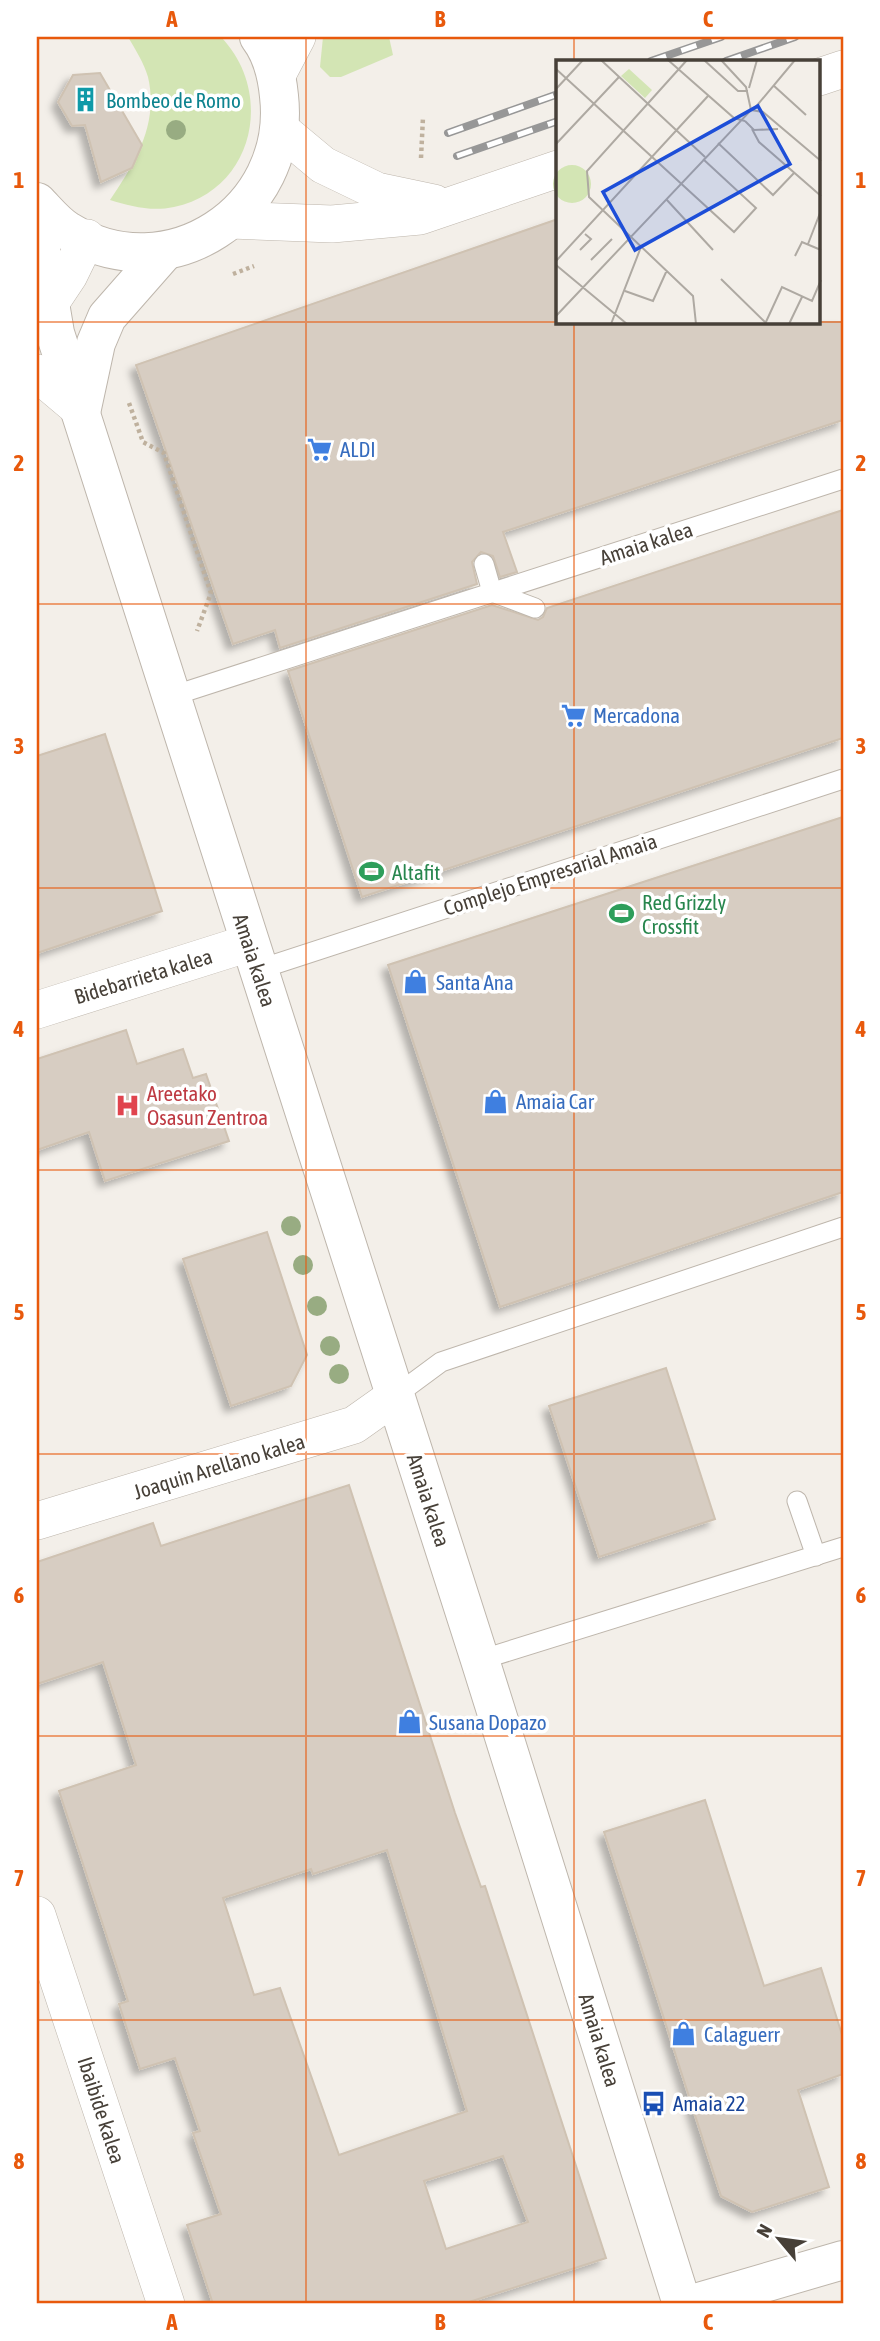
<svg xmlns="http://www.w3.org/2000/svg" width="880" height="2341" viewBox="0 0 880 2341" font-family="'Asap Condensed',sans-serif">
<defs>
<filter id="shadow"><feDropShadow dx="-6" dy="6" stdDeviation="3.5" flood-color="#0004"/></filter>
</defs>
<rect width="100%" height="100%" fill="#f3efe9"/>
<g fill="#d3e5b4">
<path d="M128 37H221C275 93 254 190 174 207 151 212 130 206 110 200 135 163 159 124 148 77 144 63 135 49 128 37Z"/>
<path d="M323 37H389L393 55 341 77H330L320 67Z"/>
</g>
<g fill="#d7cdc2" stroke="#cfc2b2" stroke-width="2" fill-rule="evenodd" filter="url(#shadow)">
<path d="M100 73 142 145 132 168 101 182 85 125 72 126 58 102 73 75Z"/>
<path d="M558 219V322H843V420L503 532 517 572 500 577 493 556 481 552 472 562 477 584 280 648 275 630 233 644 136 365Z"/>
<path d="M843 510V738L362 897 288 671 492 605 538 620 543 617 547 608Z"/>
<path d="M105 734 162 911 37 953V756Z"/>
<path d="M843 817V1192L500 1307 388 965Z"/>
<path d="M126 1030 137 1064 183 1049 193 1078 206 1074 229 1141 105 1181 89 1132 37 1150V1059Z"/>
<path d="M267 1232 307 1355 291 1386 231 1406 183 1259Z"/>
<path d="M666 1368 715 1519 599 1557 549 1406Z"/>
<path d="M349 1485 455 1813 481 1887 485 1886 606 2258 463 2304H213L187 2225 221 2214 193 2133 200 2131 175 2058 140 2069 119 2004 128 2001 59 1791 136 1765 103 1662 37 1684V1562L153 1523 161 1546ZM387 1850 467 2111 339 2155 280 1988 254 1995 223 1898 311 1869 313 1874ZM503 2156 528 2222 446 2249 424 2181Z"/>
<path d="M705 1800 764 1986 821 1968 843 2038V2074L798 2090 829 2187 752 2212 721 2196 604 1832Z"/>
</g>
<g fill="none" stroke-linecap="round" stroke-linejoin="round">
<defs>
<g id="service">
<path d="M484 564 492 592 535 608"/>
<path d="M169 697 843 479"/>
<path d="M257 970 843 779"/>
<path d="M395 1396 441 1362 843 1227"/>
<path d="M797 1501 816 1556"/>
<path d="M480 1660 843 1547"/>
</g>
<g id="minor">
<path d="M277 75 297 37"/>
<path d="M819 77 843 69"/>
<path d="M281 130 323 165 377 191 434 203"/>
<path d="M231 220 332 224 420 216 558 169"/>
<path d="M39 320 69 275 87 238"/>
<path d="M37 373 81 410"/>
<path d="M37 1010 249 943"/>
<path d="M37 1521 354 1425 395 1396"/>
<path d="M37 1915 166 2304"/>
</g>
<g id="tertiary">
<path d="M37 202C46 211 56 224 68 231 168 293 292 211 279 96 277 75 272 54 259 37"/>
<path d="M37 226 55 333 480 1660 682 2304"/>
<path d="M82 408 96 343 107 317 165 251"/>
<path d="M692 2304 843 2260"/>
</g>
</defs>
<use href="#service" stroke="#beb6ac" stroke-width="21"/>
<use href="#minor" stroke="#beb6ac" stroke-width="38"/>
<use href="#tertiary" stroke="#beb6ac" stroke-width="40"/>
<g stroke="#bfb19e" stroke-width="4.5" stroke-dasharray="3.5 3.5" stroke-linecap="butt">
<path d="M421 158 423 117"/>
<path d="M233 274 254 266"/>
<path d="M129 403 143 442 164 453 211 593 197 631"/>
</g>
<use href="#service" stroke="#fff" stroke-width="19"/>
<use href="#minor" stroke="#fff" stroke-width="37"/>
<use href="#tertiary" stroke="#fff" stroke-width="38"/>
<defs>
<g id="rail">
<path d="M651 61 721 37"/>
<path d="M726 61 795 37"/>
<path d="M448 133 558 94"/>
<path d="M457 156 558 121"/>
</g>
</defs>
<use href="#rail" stroke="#979797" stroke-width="8"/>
<use href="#rail" stroke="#fff" stroke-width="5" stroke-dasharray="16" stroke-linecap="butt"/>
</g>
<g fill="#98ac82">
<circle cx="176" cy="130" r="10"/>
<circle cx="291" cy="1226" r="10"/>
<circle cx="303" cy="1265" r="10"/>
<circle cx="317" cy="1306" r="10"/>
<circle cx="330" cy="1346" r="10"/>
<circle cx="339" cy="1374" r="10"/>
</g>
<path fill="none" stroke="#e8590c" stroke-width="2" stroke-opacity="0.55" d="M306 37V2304M574 37V61M37 322H558M574 322V2304M819 322H843M37 604H843M37 888H843M37 1170H843M37 1454H843M37 1736H843M37 2020H843"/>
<defs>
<symbol id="building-bare" viewBox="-9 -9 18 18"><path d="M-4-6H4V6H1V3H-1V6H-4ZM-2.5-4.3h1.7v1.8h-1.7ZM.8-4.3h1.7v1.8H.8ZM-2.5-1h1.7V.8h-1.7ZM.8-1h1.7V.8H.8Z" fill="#0f9aa8" stroke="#fff" stroke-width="2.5" paint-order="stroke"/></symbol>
<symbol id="supermarket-bare" viewBox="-9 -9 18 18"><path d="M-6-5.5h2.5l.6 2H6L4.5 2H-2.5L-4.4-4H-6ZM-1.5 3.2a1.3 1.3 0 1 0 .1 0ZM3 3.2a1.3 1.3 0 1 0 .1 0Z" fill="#3f7fe0" stroke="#fff" stroke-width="2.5" paint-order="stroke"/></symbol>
<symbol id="stadium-bare" viewBox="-9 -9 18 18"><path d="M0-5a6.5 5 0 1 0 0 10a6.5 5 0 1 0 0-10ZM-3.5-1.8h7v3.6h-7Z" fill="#2e9e5b" stroke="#fff" stroke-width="2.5" paint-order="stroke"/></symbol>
<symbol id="shop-bare" viewBox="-9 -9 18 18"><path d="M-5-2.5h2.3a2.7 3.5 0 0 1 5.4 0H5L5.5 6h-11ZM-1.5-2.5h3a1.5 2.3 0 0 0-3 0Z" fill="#3f7fe0" stroke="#fff" stroke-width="2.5" paint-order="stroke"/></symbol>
<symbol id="hospital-bare" viewBox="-9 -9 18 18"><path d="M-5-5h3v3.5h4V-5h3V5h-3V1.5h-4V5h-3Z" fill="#e0444e" stroke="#fff" stroke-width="2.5" paint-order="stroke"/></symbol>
<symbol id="bus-bare" viewBox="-9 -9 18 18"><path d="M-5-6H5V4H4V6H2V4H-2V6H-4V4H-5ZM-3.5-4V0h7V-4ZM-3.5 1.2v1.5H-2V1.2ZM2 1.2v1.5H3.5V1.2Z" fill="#1a4fb4" stroke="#fff" stroke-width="2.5" paint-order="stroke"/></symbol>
</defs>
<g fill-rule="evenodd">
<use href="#building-bare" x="68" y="82" width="35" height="35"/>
<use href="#supermarket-bare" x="302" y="432" width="35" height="35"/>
<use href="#supermarket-bare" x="556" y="698" width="35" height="35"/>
<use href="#stadium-bare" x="354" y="854" width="35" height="35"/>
<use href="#stadium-bare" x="604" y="896" width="35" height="35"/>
<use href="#shop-bare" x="398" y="964" width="35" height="35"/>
<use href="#shop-bare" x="478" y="1084" width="35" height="35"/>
<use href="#hospital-bare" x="110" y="1088" width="35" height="35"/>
<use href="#shop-bare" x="392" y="1704" width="35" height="35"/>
<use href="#shop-bare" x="666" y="2016" width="35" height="35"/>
<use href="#bus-bare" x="636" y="2086" width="35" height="35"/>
</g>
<g text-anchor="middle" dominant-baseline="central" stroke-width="7" stroke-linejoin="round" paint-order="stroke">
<g font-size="21" fill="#0d838f" stroke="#fff" text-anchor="start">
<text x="106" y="100">Bombeo de Romo</text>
</g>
<g font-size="21" fill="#366cbe" stroke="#fff" text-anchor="start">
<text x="340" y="449">ALDI</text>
<text x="593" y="715">Mercadona</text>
<text x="436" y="982">Santa Ana</text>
<text x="516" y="1101">Amaia Car</text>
<text x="429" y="1722">Susana Dopazo</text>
<text x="704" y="2034">Calaguerr</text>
</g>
<g font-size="21" fill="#474038" stroke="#fff">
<text transform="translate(646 543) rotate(-18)">Amaia kalea</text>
<text transform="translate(550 874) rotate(-18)">Complejo Empresarial Amaia</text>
<text transform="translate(255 960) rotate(72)">Amaia kalea</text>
<text transform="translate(143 976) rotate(-17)">Bidebarrieta kalea</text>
<text transform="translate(219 1466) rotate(-17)">Joaquin Arellano kalea</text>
<text transform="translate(429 1500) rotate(72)">Amaia kalea</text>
<text transform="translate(600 2040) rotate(73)">Amaia kalea</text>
<text transform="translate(102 2110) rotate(72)">Ibaibide kalea</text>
</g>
<g font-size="21" fill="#27864d" stroke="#fff" text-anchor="start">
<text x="392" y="872">Altafit</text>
<text x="642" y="902">Red Grizzly<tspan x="642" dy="24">Crossfit</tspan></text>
</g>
<g font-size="21" fill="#be3a42" stroke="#fff" text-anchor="start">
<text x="147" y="1093">Areetako<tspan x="147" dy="24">Osasun Zentroa</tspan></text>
</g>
<g font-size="21" fill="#164399" stroke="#fff" text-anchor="start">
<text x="673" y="2103">Amaia 22</text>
</g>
</g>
<g transform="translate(556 60)">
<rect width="264" height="264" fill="#f3efe9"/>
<path d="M73 9 96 30 89 38 65 16ZM-3 124a19 19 0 1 1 38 0a19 19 0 1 1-38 0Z" fill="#d3e5b4"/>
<path fill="none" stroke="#aea9a2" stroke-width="2" d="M45 0 149 97M112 0 178 58 189 61M131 0 31 111 33 137 137 236 140 264M148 0 182 31H192M165 0 190 27 195 50M0 9 178 172 200 148 147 99M217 25 250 55M193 28 201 0M0 29 27 0M198 49 239 0M189 61 198 70 222 69M196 69 203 82 265 136M162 83 217 135 238 113M0 84 63 17M0 108V141M110 139 157 190M252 184 264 153M24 190 35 179 29 174M239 196 246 182 265 190M35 200 56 179M0 201 152 36M0 205 71 264M165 219 210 263M69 231 97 241 111 210M0 256 195 50 207 52 265 101M55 264 85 187M209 264 226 227 256 241 265 220M233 264 246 237"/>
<path fill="#1d4ed8" fill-opacity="0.15" stroke="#1d4ed8" stroke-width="3.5" d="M202 46 234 104 79 190 47 132Z"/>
<rect width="264" height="264" fill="none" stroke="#474038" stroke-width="3.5"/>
</g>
<rect width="880" height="2341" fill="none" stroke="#ffffff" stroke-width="77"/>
<g transform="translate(779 2239) rotate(299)" stroke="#ffffff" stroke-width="5" paint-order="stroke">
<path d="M0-5L12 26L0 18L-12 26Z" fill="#474038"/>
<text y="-10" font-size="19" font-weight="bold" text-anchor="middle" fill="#474038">N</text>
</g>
<rect x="38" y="38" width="804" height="2264" fill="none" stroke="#e8590c" stroke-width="2.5"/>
<g font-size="23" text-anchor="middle" font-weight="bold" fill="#e8590c">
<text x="172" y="27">A</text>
<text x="440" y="27">B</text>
<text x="708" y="27">C</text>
<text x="19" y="188">1</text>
<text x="861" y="188">1</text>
<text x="19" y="471">2</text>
<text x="861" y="471">2</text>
<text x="19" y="754">3</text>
<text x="861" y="754">3</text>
<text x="19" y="1037">4</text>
<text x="861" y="1037">4</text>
<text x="19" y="1320">5</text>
<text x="861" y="1320">5</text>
<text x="19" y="1603">6</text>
<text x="861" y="1603">6</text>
<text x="19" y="1886">7</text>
<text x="861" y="1886">7</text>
<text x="19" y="2169">8</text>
<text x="861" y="2169">8</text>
<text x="172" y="2330">A</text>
<text x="440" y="2330">B</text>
<text x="708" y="2330">C</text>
</g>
</svg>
